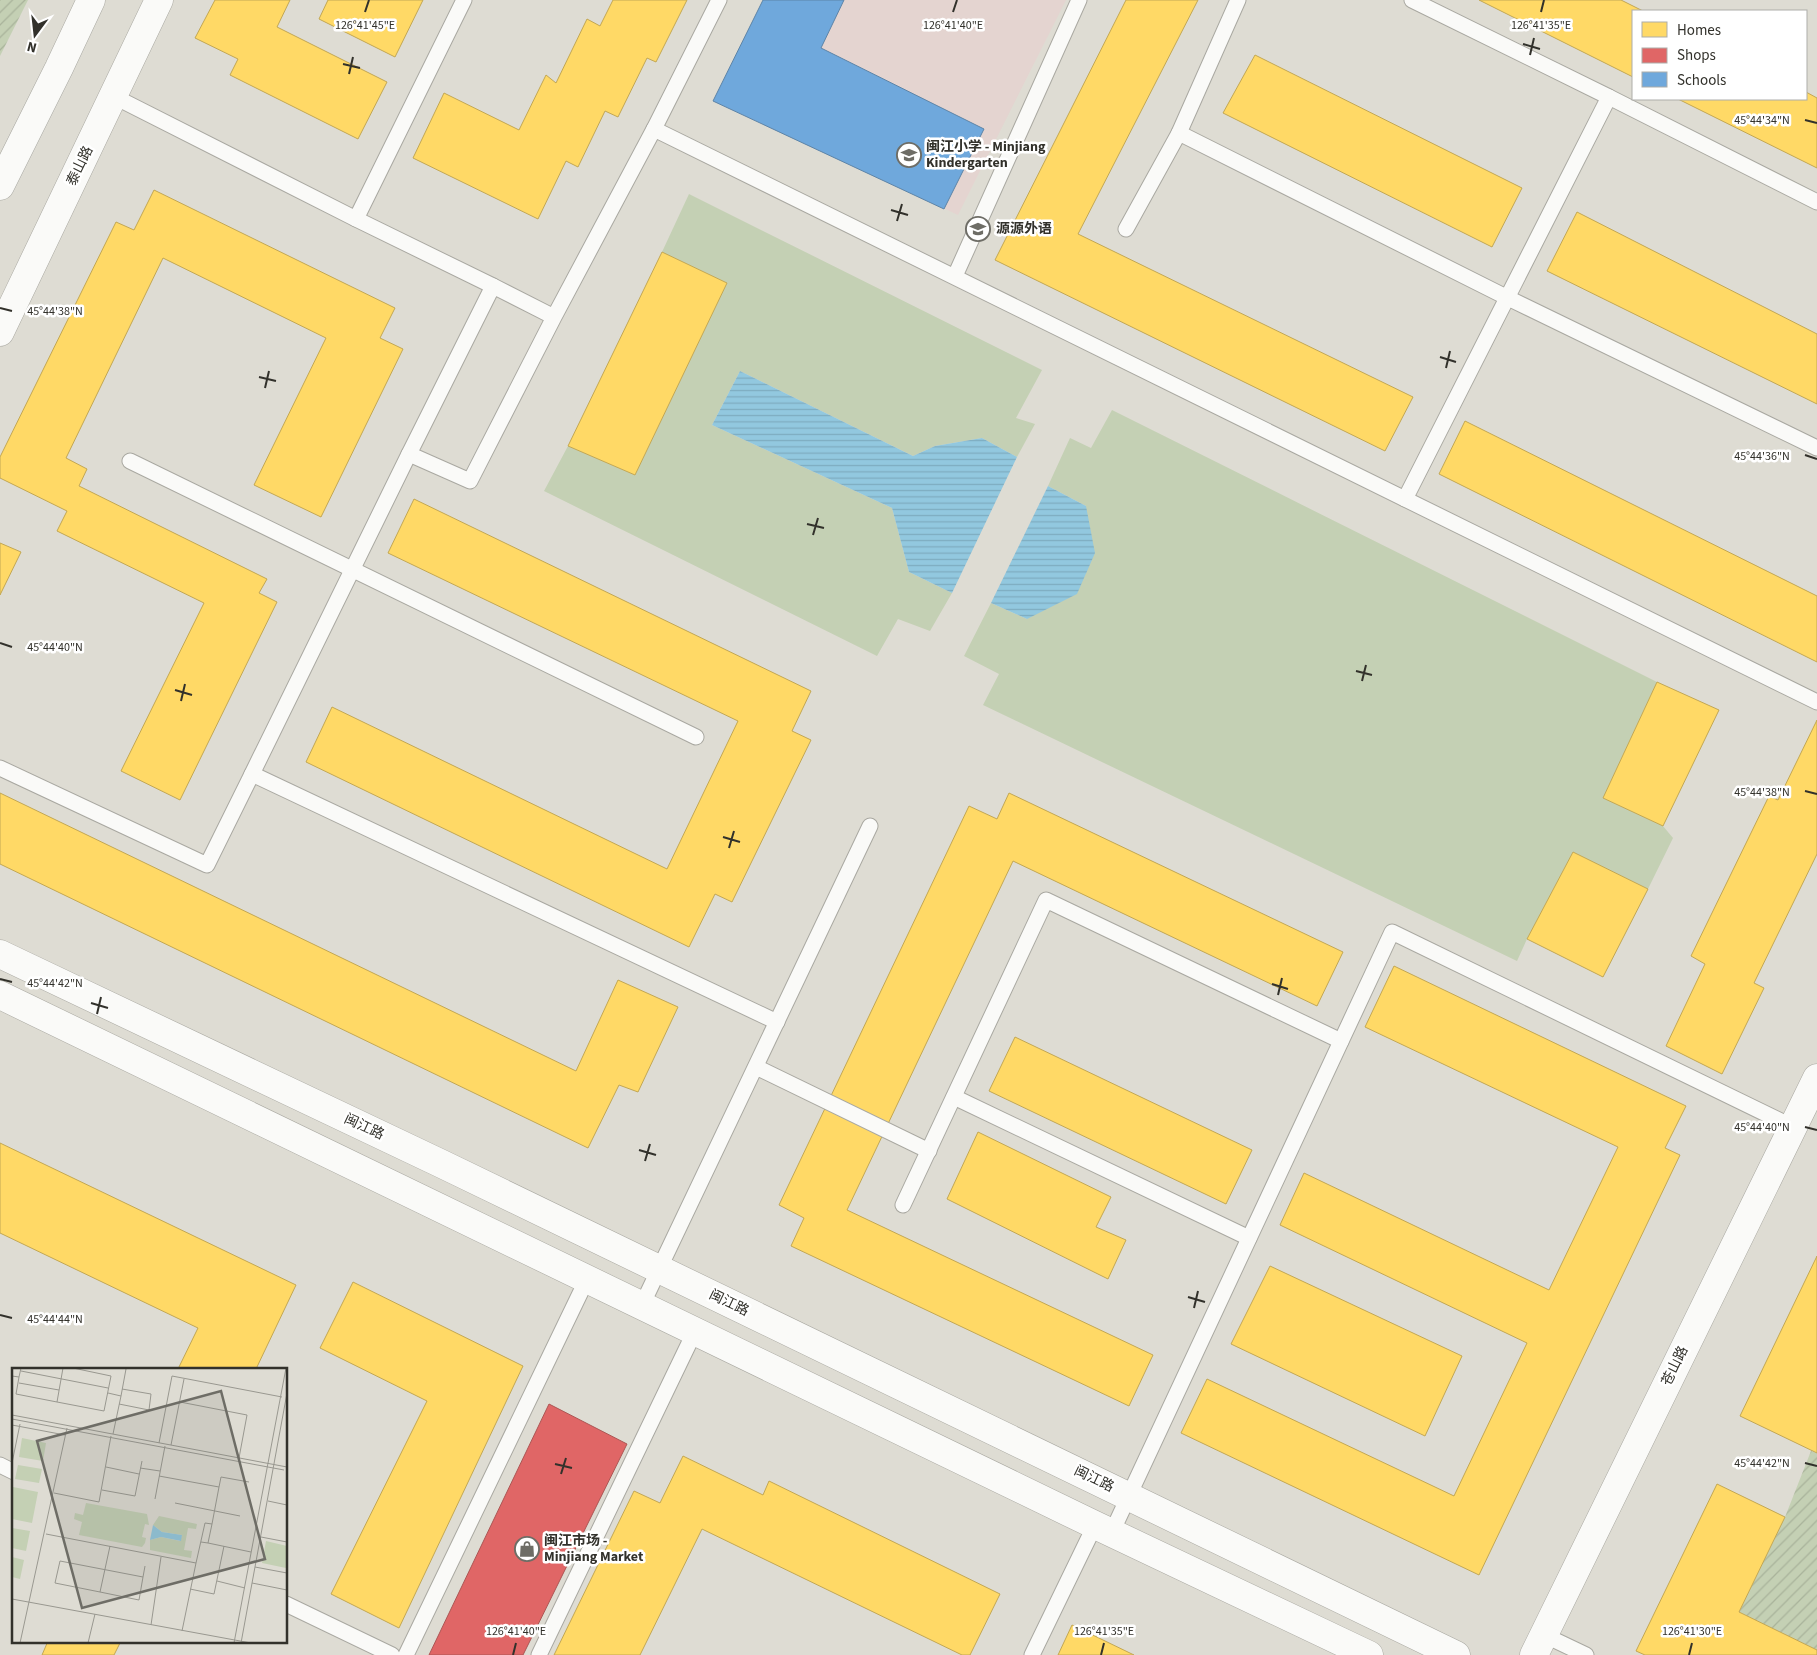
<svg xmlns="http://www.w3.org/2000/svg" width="1817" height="1655" viewBox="0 0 1817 1655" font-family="'Source Sans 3','Noto Sans SC',sans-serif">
<defs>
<pattern id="garden-furrows" width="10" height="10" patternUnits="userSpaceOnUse" patternTransform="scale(1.25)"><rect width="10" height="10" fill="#c4d0b4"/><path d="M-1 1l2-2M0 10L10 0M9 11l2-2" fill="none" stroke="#a9b39b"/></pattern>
<pattern id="water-rules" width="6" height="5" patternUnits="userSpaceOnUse" patternTransform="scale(1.25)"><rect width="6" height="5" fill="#92c8df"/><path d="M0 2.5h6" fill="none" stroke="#7eacc0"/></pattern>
</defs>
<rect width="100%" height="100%" fill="#dedcd3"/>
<path fill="#e4d4d0" d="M764 0H1066L958 215 713 101Z"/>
<g fill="#c4d0b4">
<path d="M689 194 1042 370 1016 418 1035 424 1017 457 982 438 935 446 913 456 740 371 712 425 892 508 909 572 952 593 930 631 898 619 877 656 544 491 568 446 635 475 727 283 662 252Z"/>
<path d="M1112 410 1657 682 1603 798 1663 826 1673 838 1648 889 1573 852 1527 939 1517 961 983 705 999 674 964 656 991 603 1027 619 1086 506 1048 486 1070 438 1091 448Z"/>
</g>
<g fill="url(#garden-furrows)">
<path d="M0 0H28L0 56Z"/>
<path d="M1811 1451 1817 1453V1650L1739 1612 1785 1517Z"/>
</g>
<g fill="url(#water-rules)">
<path d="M740 371 913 456 935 446 982 438 1017 457 952 593 909 572 892 508 712 425Z"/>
<path d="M1048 486 1086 506 1095 553 1077 594 1027 619 991 603Z"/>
</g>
<g fill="#ffd966" stroke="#c2a754">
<path d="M215 0H290L277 27 387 82 358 139 230 75 238 59 195 38Z"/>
<path d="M328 0H423L395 57 319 19Z"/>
<path d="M613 0H687L656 62 647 58 618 117 605 111 578 167 566 161 538 219 413 158 444 93 519 130 546 75 556 83 587 19 600 26Z"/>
<path d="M1126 0H1198L1078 234 1413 397 1385 451 995 260Z"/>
<path d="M1479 0H1621L1643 11H1633V77Z"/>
<path d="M1255 55 1522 188 1492 247 1223 113Z"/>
<path d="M1806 92 1817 98V168L1678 99H1806Z"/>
<path d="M154 190 395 308 380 338 403 349 321 517 254 485 326 338 163 258 66 458 87 469 79 486 267 579 259 593 277 602 180 800 121 771 204 603 57 531 67 511 0 478V457L116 222 134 230Z"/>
<path d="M1577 212 1817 334V404L1547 271Z"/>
<path d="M662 252 727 283 635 475 568 446Z"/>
<path d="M1465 421 1817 596V662L1439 474Z"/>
<path d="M414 499 811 691 792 731 811 740 732 902 715 894 689 947 306 762 332 707 667 869 738 721 388 553Z"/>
<path d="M0 543 21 552 0 595Z"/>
<path d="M1657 682 1719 710 1663 826 1603 798Z"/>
<path d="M1817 720V854L1754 983 1764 988 1722 1074 1666 1046 1705 964 1691 956 1769 796 1778 800Z"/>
<path d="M0 793 576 1071 618 980 678 1007 638 1092 619 1085 588 1148 0 864Z"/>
<path d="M1009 793 1343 952 1317 1006 1013 861 847 1210 1153 1355 1129 1406 791 1246 804 1218 779 1205 969 806 997 819Z"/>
<path d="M1573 852 1648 889 1603 977 1527 939Z"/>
<path d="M1394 966 1686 1106 1665 1148 1680 1155 1479 1575 1181 1433 1207 1379 1454 1496 1527 1343 1280 1225 1304 1173 1549 1290 1618 1147 1365 1027Z"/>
<path d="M1015 1037 1252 1150 1226 1204 989 1091Z"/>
<path d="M978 1132 1111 1197 1096 1227 1126 1240 1108 1279 947 1199Z"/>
<path d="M0 1143 296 1285 256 1369H178L198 1328 0 1233Z"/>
<path d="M1817 1256V1453L1740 1416Z"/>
<path d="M1270 1266 1462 1356 1425 1436 1231 1344Z"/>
<path d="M353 1282 523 1366 399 1628 331 1594 427 1401 320 1348Z"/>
<path d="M683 1456 763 1495 769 1481 1000 1594 970 1655H962L702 1529 640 1655H554L634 1491 660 1503Z"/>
<path d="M1717 1484 1785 1517 1739 1612 1817 1650V1655H1645L1636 1651Z"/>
<path d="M1072 1625 1134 1655H1058Z"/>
<path d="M48 1641H121L114 1655H42Z"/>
</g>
<path fill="#e06666" stroke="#ac5654" d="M549 1404 627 1444 523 1655H429Z"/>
<path fill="#6fa8dc" stroke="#5d84a7" d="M763 0H844L821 48 984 129 944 209 713 101Z"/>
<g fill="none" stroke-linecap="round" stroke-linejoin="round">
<defs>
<g id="service">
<path d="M113 96 356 219 493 286"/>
<path d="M1609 97 1817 202"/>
<path d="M654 129 719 0"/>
<path d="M1179 133 1238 0"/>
<path d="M356 219 464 0"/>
<path d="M1126 229 1179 133 1508 298 1817 448"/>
<path d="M955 276 1079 0"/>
<path d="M554 317 493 286 409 454 470 481 554 317 654 129 1817 702"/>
<path d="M409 454 252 774 777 1022"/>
<path d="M130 461 696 737"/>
<path d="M1405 499 1609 97 1412 0"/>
<path d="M0 768 207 865 252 774"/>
<path d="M756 1067 929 1151"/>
<path d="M954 1097 1249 1238"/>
<path d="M903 1205 1046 900 1341 1041"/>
<path d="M642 1305 870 826"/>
<path d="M0 1465 14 1472"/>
<path d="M1112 1532 1392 932 1793 1127"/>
<path d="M286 1604 392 1655"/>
<path d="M1544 1635 1586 1655"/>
<path d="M406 1655 587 1279"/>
<path d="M539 1655 695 1331"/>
<path d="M1032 1655 1095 1525"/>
</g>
<path id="minor" d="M1534 1655 1817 1078"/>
<g id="secondary">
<path d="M0 186 59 68 91 0"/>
<path d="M0 332 159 0"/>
<path d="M0 954 442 1164 1456 1655"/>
<path d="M0 995 1095 1525 1369 1655"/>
</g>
</defs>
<use href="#service" stroke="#a9a8a1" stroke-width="17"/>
<use href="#minor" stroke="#a9a8a1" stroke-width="29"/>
<use href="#secondary" stroke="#a9a8a1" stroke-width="29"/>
<use href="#service" stroke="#fafaf8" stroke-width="15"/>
<use href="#minor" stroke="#fafaf8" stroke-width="28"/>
<use href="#secondary" stroke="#fafaf8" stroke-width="28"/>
</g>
<path fill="none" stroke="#32312b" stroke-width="2" d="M365 12 369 0M953 12 957 0M1541 12 1544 0M1523 44 1540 49M1530 55 1534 38M343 64 360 68M349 74 353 57M1805 120 1817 123M891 210 908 215M897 221 902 204M0 308 12 311M1440 357 1456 362M1446 368 1450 351M259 377 276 381M265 388 269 371M1805 455 1817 459M807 524 824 528M813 535 818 518M0 643 12 647M1356 671 1372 675M1362 681 1366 665M175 690 192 695M181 701 185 684M1805 791 1817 794M723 837 740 842M729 848 734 831M0 979 12 982M1272 984 1288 989M1278 995 1282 978M91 1003 108 1008M97 1014 101 997M1805 1127 1817 1130M639 1150 656 1155M645 1161 650 1144M1188 1297 1205 1302M1194 1308 1198 1291M0 1315 12 1318M1805 1463 1817 1466M555 1464 572 1468M561 1474 566 1458M513 1655 516 1643M1101 1655 1104 1643M1689 1655 1692 1643"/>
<defs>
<symbol id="school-ring" viewBox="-11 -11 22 22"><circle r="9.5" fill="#fff" stroke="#6e6d66" stroke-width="1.5"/><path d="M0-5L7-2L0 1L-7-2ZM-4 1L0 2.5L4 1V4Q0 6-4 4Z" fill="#6e6d66"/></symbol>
<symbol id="shop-ring" viewBox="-11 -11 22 22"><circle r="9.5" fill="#fff" stroke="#6e6d66" stroke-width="1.5"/><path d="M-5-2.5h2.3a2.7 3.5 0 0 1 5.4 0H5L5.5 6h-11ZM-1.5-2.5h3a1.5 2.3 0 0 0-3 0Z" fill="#6e6d66"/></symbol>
</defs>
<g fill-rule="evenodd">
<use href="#school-ring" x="895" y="141" width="28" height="28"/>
<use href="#school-ring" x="964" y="215" width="28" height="28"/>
<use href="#shop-ring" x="513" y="1535" width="28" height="28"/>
</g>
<g text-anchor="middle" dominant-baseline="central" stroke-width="5" stroke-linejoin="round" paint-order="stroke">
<g font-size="14" font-weight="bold" fill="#32312b" stroke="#fff" text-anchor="start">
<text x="926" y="147">闽江小学 - Minjiang<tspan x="926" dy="16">Kindergarten</tspan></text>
<text x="996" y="229">源源外语</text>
<text x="544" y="1541">闽江市场 -<tspan x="544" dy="16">Minjiang Market</tspan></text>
</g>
<g font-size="14" fill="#32312b" stroke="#fff">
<text transform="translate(80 166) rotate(-64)">泰山路</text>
<text transform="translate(364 1127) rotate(25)">闽江路</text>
<text transform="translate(729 1303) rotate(26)">闽江路</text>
<text transform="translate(1675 1366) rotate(-64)">苍山路</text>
<text transform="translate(1094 1479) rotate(26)">闽江路</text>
</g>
</g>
<g transform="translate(12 1368)">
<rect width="275" height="275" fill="#dedcd3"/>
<path d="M74 135 135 146 137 157 133 156 130 169 134 170 133 175 130 179 67 167 70 154 62 151 63 145 71 147ZM147 148 185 156 184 161 176 160 172 182 180 183 179 190 138 182V172L149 169 168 173 170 167 150 164 141 157Z" fill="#c4d0b4"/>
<path d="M10 70 34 75 31 93 7 89ZM6 97 30 101 27 115 3 111ZM1 119 26 124 20 155 0 151ZM0 160 18 163 14 183 0 180ZM254 173 275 178 274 200 250 195ZM0 189 12 192 8 211 0 209Z" fill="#c4d0b4"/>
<path d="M141 157 150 164 170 167 169 173 149 169 138 172Z" fill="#92c8df"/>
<path fill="none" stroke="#999890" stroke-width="1" d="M9 3 96 20M0 8 7 9 9 0M7 9 4 26 45 34 51 0M7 15 47 22M96 25 109 28 114 1M45 34 92 43 99 8 61 0M168 34 235 47 227 90M107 36 137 42 139 26 110 21M0 47 275 99M0 51 272 102M0 57 53 67M101 66 109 28M147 75 160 8 270 29M159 77 172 11M0 95 8 56M94 99 127 106M128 100 148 103M147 108 207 119 200 156M207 119 209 109 237 114M90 122 123 128 130 93M42 125 87 134 99 68M143 131 153 78M256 133 275 137M163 135 228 148M34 166 184 195 193 155 200 156 196 175 189 174M249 169 275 174M196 175 239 184M98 178 88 224 127 232 131 209M243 199 275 205M205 213 233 220M240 215 275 222M178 221 202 226 212 178M88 224 43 215 48 193 131 209 133 198M0 231 239 275M139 257 149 189M170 263 184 195M8 275 55 60M76 275 83 246M222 275 274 0M229 275 275 25"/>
<path fill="#6e6d66" fill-opacity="0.15" stroke="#6e6d66" stroke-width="2.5" d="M209 23 253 191 70 240 25 73Z"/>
<rect width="275" height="275" fill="none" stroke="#32312b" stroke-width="2.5"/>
</g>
<g font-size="12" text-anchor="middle" fill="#32312b" stroke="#fff" stroke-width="5" stroke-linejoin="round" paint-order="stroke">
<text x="365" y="29">126°41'45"E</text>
<text x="953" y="29">126°41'40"E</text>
<text x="1541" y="29">126°41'35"E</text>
<text x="1762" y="124">45°44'34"N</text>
<text x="55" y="315">45°44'38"N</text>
<text x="1762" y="460">45°44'36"N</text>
<text x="55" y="651">45°44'40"N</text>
<text x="1762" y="796">45°44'38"N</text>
<text x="55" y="987">45°44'42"N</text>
<text x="1762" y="1131">45°44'40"N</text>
<text x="55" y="1323">45°44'44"N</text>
<text x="1762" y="1467">45°44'42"N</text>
<text x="516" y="1635">126°41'40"E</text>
<text x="1104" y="1635">126°41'35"E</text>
<text x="1692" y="1635">126°41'30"E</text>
</g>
<rect x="1632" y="10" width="175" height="90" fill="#ffffff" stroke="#adadaa"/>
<rect x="1642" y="22" width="25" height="15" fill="#ffd966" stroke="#adadaa"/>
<text x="1677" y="35" font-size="15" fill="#32312b">Homes</text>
<rect x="1642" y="48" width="25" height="15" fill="#e06666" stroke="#adadaa"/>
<text x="1677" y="60" font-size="15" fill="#32312b">Shops</text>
<rect x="1642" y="72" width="25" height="15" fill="#6fa8dc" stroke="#adadaa"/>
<text x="1677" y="85" font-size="15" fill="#32312b">Schools</text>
<g transform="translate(35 35) rotate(195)" stroke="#ffffff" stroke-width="4" paint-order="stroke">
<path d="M0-4L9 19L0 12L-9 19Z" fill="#32312b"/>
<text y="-8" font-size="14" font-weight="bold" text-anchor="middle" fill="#32312b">N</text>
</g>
</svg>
